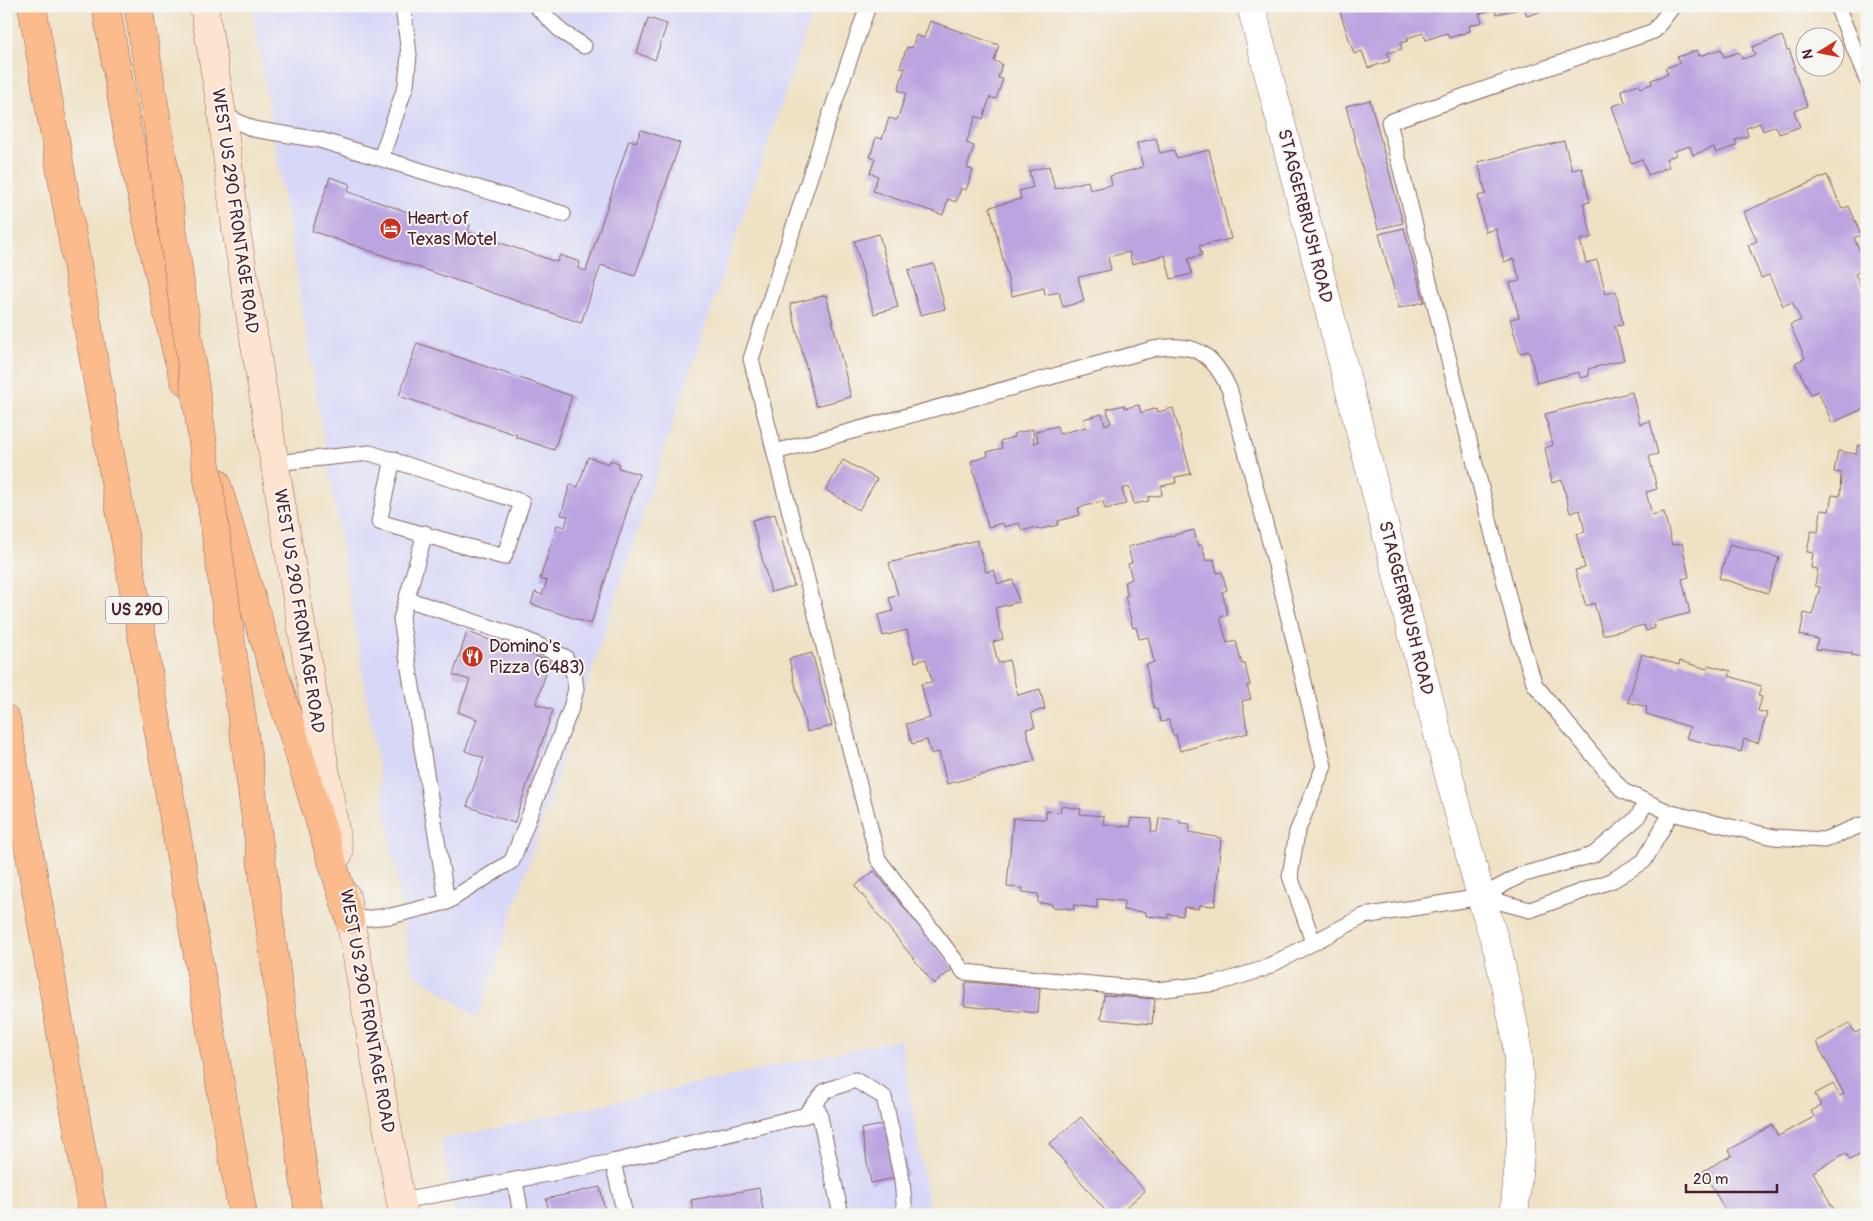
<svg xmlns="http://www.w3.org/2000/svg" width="1873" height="1221" viewBox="0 0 1873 1221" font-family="Pangolin,sans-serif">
<rect width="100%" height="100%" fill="#f6f6f2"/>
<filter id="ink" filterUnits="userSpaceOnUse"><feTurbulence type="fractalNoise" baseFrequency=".02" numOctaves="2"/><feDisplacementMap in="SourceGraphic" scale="10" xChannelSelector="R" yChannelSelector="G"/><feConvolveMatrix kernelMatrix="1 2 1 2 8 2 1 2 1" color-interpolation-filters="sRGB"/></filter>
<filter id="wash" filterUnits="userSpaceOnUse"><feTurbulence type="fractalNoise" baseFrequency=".0096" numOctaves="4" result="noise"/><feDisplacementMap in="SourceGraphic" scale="20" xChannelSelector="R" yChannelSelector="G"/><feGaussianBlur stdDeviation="1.12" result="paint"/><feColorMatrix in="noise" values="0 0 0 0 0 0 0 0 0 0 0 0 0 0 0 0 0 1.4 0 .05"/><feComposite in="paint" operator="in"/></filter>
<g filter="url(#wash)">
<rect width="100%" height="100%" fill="#efe1c4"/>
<g fill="#d7d7f8">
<path d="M252 6H815L688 377 478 1018 412 971Z"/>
<path d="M901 1039 930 1215H454L441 1140Z"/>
</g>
<g id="blocks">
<g fill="#bba5e0">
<path d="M1338 6H1548L1549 9 1527 16 1524 8 1496 14 1495 9 1479 14 1482 22 1469 26 1470 31 1449 38 1447 33 1426 40 1423 33 1407 38 1408 41 1400 43 1402 49 1387 53 1390 61 1368 68 1362 51 1354 54Z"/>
<path d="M648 18 667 24 655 60 637 53Z"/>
<path d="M930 21 999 45 994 61 1002 64 998 78 1003 79 996 99 990 97 983 119 976 116 966 143 974 146 967 168 973 170 966 190 961 188 956 202 948 199 943 215 873 191 878 176 870 173 875 159 870 157 876 137 882 139 889 118 897 120 906 93 898 90 905 68 900 67 907 47 912 48 916 35 924 38Z"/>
<path d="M1782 36 1787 50 1789 49 1795 66 1793 67 1807 106 1794 111 1800 127 1779 134 1776 126 1763 131 1760 123 1746 128 1748 136 1735 140 1737 145 1716 153 1714 147 1693 155 1690 146 1674 151 1676 155 1666 159 1669 167 1648 175 1642 159 1631 163 1612 106 1625 102 1621 90 1639 84 1641 88 1652 84 1651 80 1668 74 1665 68 1680 63 1677 57 1697 50 1699 56 1721 49 1724 57 1739 52 1742 59 1755 55 1752 47Z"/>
<path d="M1370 100 1403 223 1378 229 1346 106Z"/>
<path d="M641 130 680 143 635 276 601 265 581 323 312 231 330 177 350 184 348 192 447 225 449 218 470 225 468 232 557 262 560 255 580 262 578 268 586 271 629 140 636 142Z"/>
<path d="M1156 138 1160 153 1174 150 1176 158 1209 150 1231 239 1199 246 1202 255 1188 259 1192 274 1171 279 1165 255 1132 264 1129 252 1108 257 1111 270 1078 277 1084 301 1063 307 1059 292 1045 295 1044 288 1012 296 990 207 1021 199 1019 191 1033 187 1029 171 1049 166 1055 189 1088 181 1090 190 1112 185 1110 176 1143 167 1137 143Z"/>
<path d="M1564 141 1572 170 1582 168 1590 202 1583 203 1592 237 1580 240 1586 263 1597 260 1606 294 1616 291 1623 325 1615 326 1624 360 1588 369 1589 376 1580 378 1579 372 1537 383 1529 351 1520 353 1510 319 1519 317 1510 283 1520 281 1514 259 1504 262 1496 229 1485 232 1478 196 1486 194 1478 162Z"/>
<path d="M1827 175 1842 209 1849 206 1861 235 1854 238 1867 268 1855 274 1867 298V407L1832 423 1818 391 1811 394 1795 363 1805 358 1790 325 1801 320 1792 302 1783 306 1769 275 1761 278 1748 245 1757 241 1744 212Z"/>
<path d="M1404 228 1424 302 1399 308 1379 234Z"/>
<path d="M879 234 898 307 874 314 854 241Z"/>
<path d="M934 264 945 309 920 315 908 270Z"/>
<path d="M826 295 851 397 816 406 790 304Z"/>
<path d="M417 343 572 396 554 450 516 437 517 435 399 396Z"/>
<path d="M1632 392 1640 424 1650 421 1658 454 1649 456 1657 489 1646 492 1652 515 1664 512 1672 545 1682 543 1689 577 1682 579 1690 613 1654 622 1655 628 1646 631 1644 625 1603 635 1594 603 1586 606 1575 570 1585 568 1576 534 1585 532 1580 510 1570 513 1562 480 1552 483 1545 448 1553 445 1545 414Z"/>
<path d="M1124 405 1125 408 1139 405 1141 413 1157 408 1158 412 1173 408 1191 474 1175 477 1176 483 1161 486 1162 495 1148 497 1149 501 1134 504 1129 487 1122 489 1126 504 1105 509 1103 501 1078 508 1080 515 1058 521V525L1037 530V527L1022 531 1019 523 1004 527 1003 523 988 527 971 461 988 456 987 452 1002 448 1000 441 1014 437 1013 434 1033 429 1034 443 1038 442 1036 431 1057 426 1059 434 1086 427 1083 419 1102 414 1105 425 1111 423 1107 409Z"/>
<path d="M1858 445 1867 446V658L1851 655 1852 653 1816 649 1818 639 1800 635 1804 613 1812 615 1820 587 1815 586 1818 569 1811 568 1813 553 1807 552 1811 531 1818 532 1821 510 1829 511 1832 495 1840 496 1841 473 1834 472 1838 451 1856 454Z"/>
<path d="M588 457 609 464 610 460 619 463 618 468 639 474 591 624 531 604 535 592 542 595 547 581 540 579 557 525 565 527 568 516 561 515 570 484 578 487Z"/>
<path d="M843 460 877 479 859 510 826 490Z"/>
<path d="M775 514 794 586 771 592 752 520Z"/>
<path d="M1194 530 1198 546 1202 545 1206 561 1214 559 1217 573 1222 572 1227 590 1222 592 1228 615 1220 617 1227 643 1236 641 1242 664H1245L1250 685 1247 686 1251 699 1242 701 1248 733 1180 751 1176 735 1173 736 1169 720 1161 722 1157 709H1154L1146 665 1154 662 1148 637 1139 639 1136 627 1133 628 1125 596 1128 595 1124 582 1132 579 1128 564 1132 563 1128 547Z"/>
<path d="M977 540 986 572 994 570 998 584 1013 580 1019 602 995 608 1003 639 993 642 998 663 1009 660 1018 695 1040 689 1045 709 1031 713 1035 727 1026 729 1035 761 947 784 939 752 931 754 927 740 912 744 906 724 930 718 921 684 932 682 926 659 915 662 907 630 883 636 878 615 893 611 889 598 898 595 889 563Z"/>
<path d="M1730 544 1779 558 1768 593 1719 578Z"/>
<path d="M467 632 550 661 536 704 553 710 514 823 467 806 484 758 465 751 477 719 458 712 470 680 453 675Z"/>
<path d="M812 653 832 726 807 732 789 659Z"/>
<path d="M1642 654 1679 665 1680 661 1707 669 1708 665 1731 671 1729 676 1761 686 1758 696 1762 697 1758 711 1767 713 1758 743 1744 739 1741 752 1686 738 1690 727 1646 714 1647 707 1628 702Z"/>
<path d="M1061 806 1081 809 1080 814 1104 816 1103 824 1130 827 1131 818 1152 819 1151 832H1157L1159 818 1180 820V823L1190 824 1189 832 1221 838 1215 906 1200 905 1199 909 1184 907 1183 916 1168 914V918L1146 916V912L1123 910 1124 901 1097 899V908L1074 905V909L1052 907V904L1038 903V894L1022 892 1023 888 1007 887 1013 818 1046 819V811L1060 812Z"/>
<path d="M874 871 954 968 934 984 855 886Z"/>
<path d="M966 982 1040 988 1038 1013 964 1006Z"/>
<path d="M1104 995 1155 999 1152 1024 1101 1019Z"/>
<path d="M1849 1023 1855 1033 1867 1027V1139L1864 1140 1867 1151 1850 1160 1846 1153 1813 1172 1837 1215H1728L1703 1171 1732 1155 1729 1150 1772 1125 1778 1136 1814 1117 1811 1111 1821 1106 1815 1094 1833 1084 1840 1096 1844 1094 1816 1042Z"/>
<path d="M1081 1117 1145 1191 1117 1215H1109L1049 1144Z"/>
<path d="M897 1122 908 1175 871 1183 861 1129Z"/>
<path d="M600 1187 606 1215H550L546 1199Z"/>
<path d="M759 1188 764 1215H694L691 1200Z"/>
</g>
</g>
</g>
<g filter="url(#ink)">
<use href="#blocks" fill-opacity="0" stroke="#846361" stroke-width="1"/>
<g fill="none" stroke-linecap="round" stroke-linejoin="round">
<defs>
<g id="lane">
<path d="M536 6 562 32 584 46"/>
<path d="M868 6 825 130 751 359 878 859 964 972 1156 990 1218 983 1263 969 1364 916 1481 897 1521 875 1593 855 1636 819 1646 803"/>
<path d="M1673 6 1654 31 1389 122 1516 627 1535 685 1623 791 1671 813 1774 837 1824 840 1861 825 1867 826"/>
<path d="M1837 6 1867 80"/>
<path d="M222 114 253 129 320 140 563 214"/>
<path d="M381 158 406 85 409 54 403 6"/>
<path d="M775 452 1153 349C1195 341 1213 353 1230 391L1276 565 1324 766 1297 832 1290 876 1313 942"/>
<path d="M274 463 370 453 522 502 504 557 379 522 393 459"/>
<path d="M407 599 522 638 565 657 574 674 576 689 571 708 512 861 447 902"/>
<path d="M1481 897 1530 910 1613 880 1644 861 1671 813"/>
<path d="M350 920 391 916 447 902 401 619 425 533"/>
<path d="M805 1115 825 1091 855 1080 884 1097 902 1180 905 1215"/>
<path d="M613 1162 625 1215"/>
<path d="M515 1181 521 1215"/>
<path d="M401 1201 613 1162 819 1112 841 1215"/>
</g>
<path id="street" d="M1251 6 1439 738 1481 897 1498 951 1516 1036 1520 1089 1521 1142 1514 1215"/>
<g id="secondary">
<path d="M204 6 222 114 236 229 339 854"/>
<path d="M346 896 403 1215"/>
</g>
<g id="highway">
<path d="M32 6 243 1215"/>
<path d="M106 6 127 129 177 354 185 381"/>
<path d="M138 6 159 134"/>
<path d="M216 482 350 920"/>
<path d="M6 719 93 1215"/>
<path d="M248 761 309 1215"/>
</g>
</defs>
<use href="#lane" stroke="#846361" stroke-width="17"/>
<use href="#street" stroke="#846361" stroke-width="29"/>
<use href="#secondary" stroke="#846361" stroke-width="29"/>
<use href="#highway" stroke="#846361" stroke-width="29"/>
<use href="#lane" stroke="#fff" stroke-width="15"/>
<use href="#street" stroke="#fff" stroke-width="28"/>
<use href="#secondary" stroke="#fde4d1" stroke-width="28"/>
<use href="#highway" stroke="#fbbb8d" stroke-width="28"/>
<defs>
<path id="highway-bridge" d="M159 134 248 761"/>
</defs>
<use href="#highway-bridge" stroke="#846361" stroke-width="29" stroke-linecap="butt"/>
<use href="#highway-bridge" stroke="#fbbb8d" stroke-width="28"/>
</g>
</g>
<defs>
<symbol id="hotel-disc" viewBox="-11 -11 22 22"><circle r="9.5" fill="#c8321e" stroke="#f6f6f2"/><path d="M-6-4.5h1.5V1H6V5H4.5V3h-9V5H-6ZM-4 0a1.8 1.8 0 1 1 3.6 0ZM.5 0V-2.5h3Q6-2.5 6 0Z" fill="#fff"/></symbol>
<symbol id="restaurant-disc" viewBox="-11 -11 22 22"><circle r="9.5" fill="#c8321e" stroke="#f6f6f2"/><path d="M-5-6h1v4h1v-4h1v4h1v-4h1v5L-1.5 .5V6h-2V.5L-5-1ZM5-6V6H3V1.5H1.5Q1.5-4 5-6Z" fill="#fff"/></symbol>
</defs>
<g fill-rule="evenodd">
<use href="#hotel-disc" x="378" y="216" width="25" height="25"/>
<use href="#restaurant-disc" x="460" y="644" width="25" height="25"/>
</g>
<g text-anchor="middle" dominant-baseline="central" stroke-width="4" stroke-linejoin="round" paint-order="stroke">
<rect fill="#f6f6f2" stroke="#7e6067" stroke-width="1" x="106" y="596.5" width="62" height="27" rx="4"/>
<g font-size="16" font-weight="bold" fill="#4a1f2b">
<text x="137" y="610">US 290</text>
</g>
<g font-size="18" fill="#4a1f2b" stroke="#f6f6f2">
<text transform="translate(235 211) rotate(82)">WEST US 290 FRONTAGE ROAD</text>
<text transform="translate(1305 216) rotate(76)">STAGGERBRUSH ROAD</text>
<text transform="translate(1406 608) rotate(76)">STAGGERBRUSH ROAD</text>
<text transform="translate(299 611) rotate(81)">WEST US 290 FRONTAGE ROAD</text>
<text transform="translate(367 1011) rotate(80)">WEST US 290 FRONTAGE ROAD</text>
</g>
<g font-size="18" fill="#4a1f2b" stroke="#f6f6f2" text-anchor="start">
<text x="407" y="218">Heart of<tspan x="407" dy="21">Texas Motel</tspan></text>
<text x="489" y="646">Domino's<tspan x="489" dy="21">Pizza (6483)</tspan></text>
</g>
</g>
<rect width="1873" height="1221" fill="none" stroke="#f6f6f2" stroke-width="25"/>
<g transform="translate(1820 52) rotate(260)"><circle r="24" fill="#f6f6f2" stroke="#b1a0a2"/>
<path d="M0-4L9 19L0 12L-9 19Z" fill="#c8321e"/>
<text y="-8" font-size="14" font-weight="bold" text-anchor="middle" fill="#4a1f2b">N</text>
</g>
<path d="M1686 1184v8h91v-8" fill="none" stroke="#4a1f2b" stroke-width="2.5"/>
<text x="1693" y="1184" font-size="15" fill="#4a1f2b" stroke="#f6f6f2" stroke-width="4" paint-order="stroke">20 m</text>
</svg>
